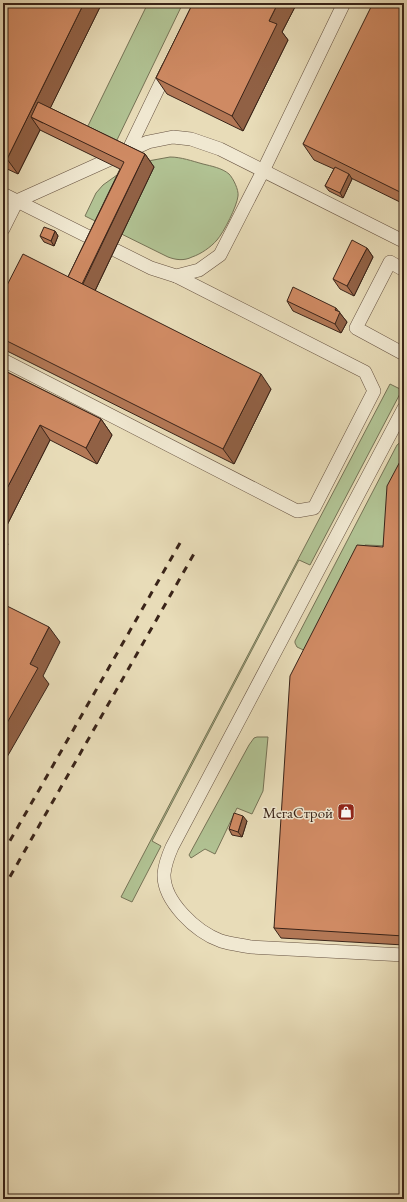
<svg xmlns="http://www.w3.org/2000/svg" width="407" height="1202" viewBox="0 0 407 1202" font-family="'EB Garamond',serif">
<rect width="100%" height="100%" fill="#e8dcb8"/>
<filter id="stains"><feTurbulence type="fractalNoise" baseFrequency=".005" numOctaves="4"/><feColorMatrix values="0 0 0 0 .2 0 0 0 0 .09 0 0 0 0 .02 0 0 0 .5 -.17"/></filter>
<radialGradient id="worn" r=".72"><stop offset=".6" stop-color="#630" stop-opacity="0"/><stop offset="1" stop-color="#630" stop-opacity=".3"/></radialGradient>
<g fill="#b1c293" stroke="#767356">
<path d="M148 3H183L116 142 85 132Z"/>
<path d="M170 157C181 157 192 161 203 164 211 166 222 168 229 174 233 178 239 190 238 196 237 206 224 232 217 240 211 247 201 254 192 257 184 261 176 260 168 257L85 216 96 193 103 185 117 175 148 161Z"/>
<path d="M390 384 402 390 310 565 299 560 152 841 161 846 132 902 121 897Z"/>
<path d="M404 439V475L390 546 365 545 364 554 312 654 297 647 295 643V641L397 445Z"/>
<path d="M257 737H268L263 791 252 814 237 808 215 854 205 849 191 858 189 855 249 745 254 738Z"/>
</g>
<g fill="none" stroke-linecap="round" stroke-linejoin="round">
<defs>
<g id="lane">
<path d="M128 151 168 68"/>
<path d="M3 194 151 268 176 276 199 270 220 255 263 171 344 3"/>
<path d="M3 229 17 201 148 142 173 137 191 139 220 149 401 240H404"/>
<path d="M404 270 390 262 356 328 404 354"/>
<path d="M3 360 297 511 314 508 374 391 365 372 176 276"/>
<path d="M404 408 172 847C168 856 165 864 164 874 163 901 196 932 221 941 231 944 241 945 251 947L404 955"/>
</g>
</defs>
<use href="#lane" stroke="#665241" stroke-width="14"/>
<use href="#lane" stroke="#f0e8d1" stroke-width="13"/>
<g stroke="#3a2419" stroke-width="3" stroke-dasharray="7 7" stroke-linecap="butt">
<path d="M3 853 180 543"/>
<path d="M3 889 195 552"/>
</g>
</g>
<g fill="#b27755" stroke="#3a2419">
<path d="M3 3H102L50 108 145 154 154 167 95 291 271 389 234 464 3 349V293L68 277 120 169 40 130 18 174 3 167Z"/>
<path d="M193 3H297L282 32 288 40 243 131 167 94 156 78Z"/>
<path d="M404 3V204L351 178 352 179 343 198 329 191 325 186 334 169 314 160 303 144Z"/>
<path d="M55 231 58 236 54 246 44 242 40 236Z"/>
<path d="M367 248 373 257 354 296 340 289 333 279Z"/>
<path d="M287 301 339 312 347 322 341 333 293 311Z"/>
<path d="M3 370 101 419 112 435 97 464 50 440 3 533Z"/>
<path d="M404 454V945L281 938 274 928 383 547Z"/>
<path d="M247 821 242 837 232 835 229 829Z"/>
</g>
<g fill="#916145" stroke="#3a2419">
<path d="M84 3H102L43 123 31 117 40 130 18 174 7 159Z"/>
<path d="M278 3H297L282 32 288 40 243 131 232 116 269 21Z"/>
<path d="M145 154 154 167 91 299 82 286Z"/>
<path d="M349 174 352 179 343 198 340 193Z"/>
<path d="M55 231 58 236 54 246 51 241Z"/>
<path d="M367 248 373 257 354 296 347 286Z"/>
<path d="M336 308 347 322 341 333 335 324V310Z"/>
<path d="M261 374 271 389 234 464 223 449Z"/>
<path d="M101 419 112 435 97 464 86 448Z"/>
<path d="M40 425 50 440 3 533V496Z"/>
<path d="M3 538 8 544 3 553Z"/>
<path d="M49 627 60 642 43 676 49 684 3 764V730L30 664Z"/>
<path d="M243 816 247 821 242 837 238 832Z"/>
</g>
<g fill="#cf8a63" stroke="#3a2419">
<path d="M3 3H84L7 159 3 157Z"/>
<path d="M193 3H278L269 21 277 24 232 116 156 78Z"/>
<path d="M373 3H404V194L303 144Z"/>
<path d="M38 102 145 154 82 284 68 277 124 162 31 117Z"/>
<path d="M335 167 349 174 340 193 325 186Z"/>
<path d="M44 227 55 231 51 241 40 236Z"/>
<path d="M352 240 367 248 347 286 333 279Z"/>
<path d="M23 254 261 374 223 449 3 339V293Z"/>
<path d="M293 287 336 308 335 310 340 312 335 324 287 301Z"/>
<path d="M3 370 101 419 86 448 40 425 3 496Z"/>
<path d="M404 454V936L274 928 290 676 357 545 383 547 387 486Z"/>
<path d="M3 604 49 627 30 664 38 668 3 730Z"/>
<path d="M234 813 243 816 238 832 229 829Z"/>
</g>
<defs>
<symbol id="shop-square" viewBox="-11 -11 22 22"><rect x="-9" y="-9" width="18" height="18" rx="4" fill="#8f2418" stroke="#f0e8d1"/><path d="M-5-2.5h2.3a2.7 3.5 0 0 1 5.4 0H5L5.5 6h-11ZM-1.5-2.5h3a1.5 2.3 0 0 0-3 0Z" fill="#fff"/></symbol>
</defs>
<g fill-rule="evenodd">
<use href="#shop-square" x="336" y="802" width="20" height="20"/>
</g>
<g text-anchor="middle" dominant-baseline="central" stroke-width="3" stroke-linejoin="round" paint-order="stroke">
<g font-size="15" fill="#3a2419" stroke="#f0e8d1" text-anchor="end">
<text x="333" y="812">МегаСтрой</text>
</g>
</g>
<rect width="407" height="1202" fill="none" stroke="#e8dcb8" stroke-width="16"/>
<rect x="4" y="4" width="399" height="1194" fill="none" stroke="#3a2419" stroke-width="2"/>
<rect x="8" y="8" width="391" height="1186" fill="none" stroke="#3a2419"/>
<rect width="100%" height="100%" filter="url(#stains)"/>
<rect width="100%" height="100%" fill="url(#worn)"/>
</svg>
